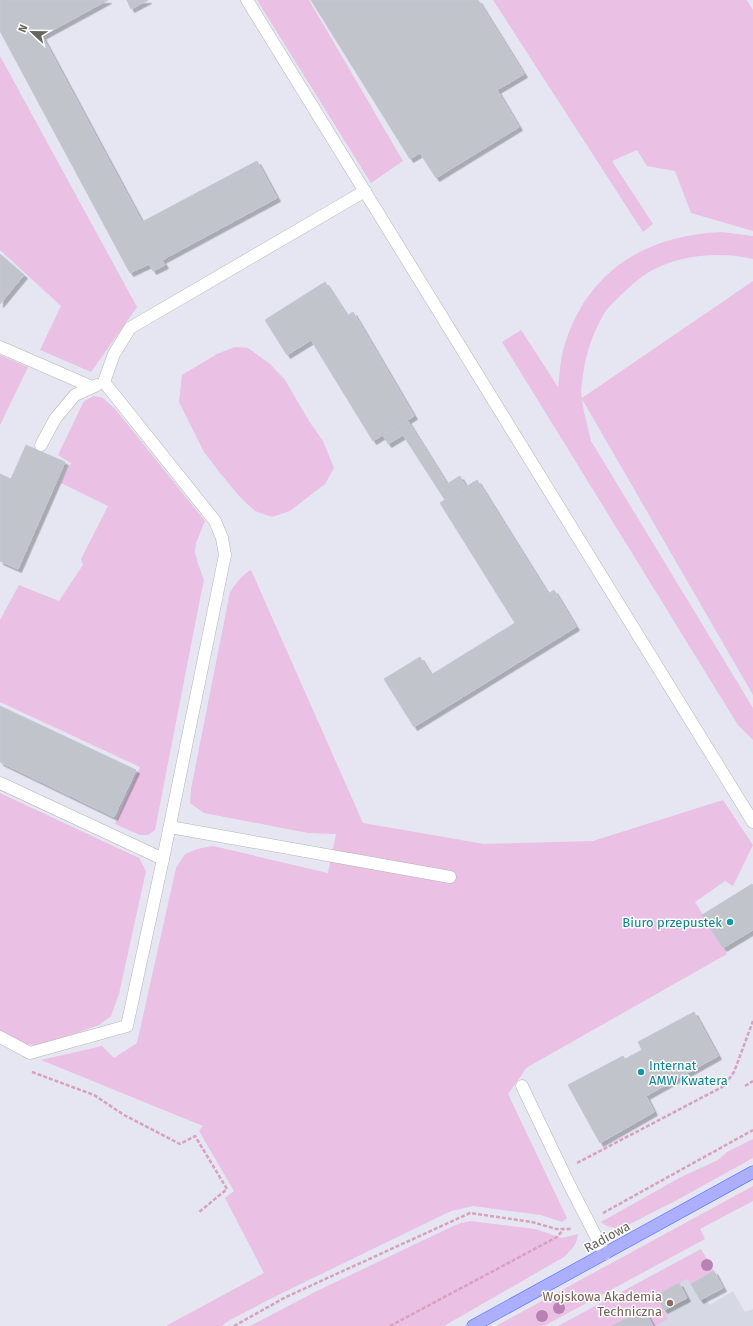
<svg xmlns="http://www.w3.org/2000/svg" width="753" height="1326" viewBox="0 0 753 1326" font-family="'Fira Sans',sans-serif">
<defs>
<filter id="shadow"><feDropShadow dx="3.5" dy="3.5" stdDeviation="0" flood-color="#0004"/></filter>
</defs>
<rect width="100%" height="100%" fill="#e5e6f1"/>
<path fill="#d6d8e3" d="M684 1275 691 1284 700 1300 705 1298 710 1305 733 1291 745 1312 753 1309V1326H591Z"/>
<g fill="#eac0e4">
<path d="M257 0H309L403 161 371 183Z"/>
<path d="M493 0H747L753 10V231L691 213 675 171 647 166 637 150 612 161 653 224 643 232Z"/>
<path d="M0 56 137 307 91 372 40 350 61 306 0 250Z"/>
<path d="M722 232 753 236V259C720 251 678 255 649 272 638 279 629 287 620 296 613 303 605 310 601 319 588 343 583 366 581 393L582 398 753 281V695L582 399 584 412 591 441 753 708V740L738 725 733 717 502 342 521 330 558 387C560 374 560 360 564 347 586 272 645 235 722 232Z"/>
<path d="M235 347 248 348 270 364 285 380 309 421 323 441 334 468 325 484 290 511 272 517 255 511 240 497 220 473 204 452 179 402 182 375 217 354Z"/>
<path d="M0 355 28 367 0 425Z"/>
<path d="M94 396 103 398 116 410 205 521 196 543 195 552 198 564 204 580 200 599 155 830 148 835H140L115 824 140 767 0 702V620L19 585 59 601 83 565 81 559 108 506 61 483 71 463 58 455 84 401Z"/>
<path d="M251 570 363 823 484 844 593 841 723 800 753 845 733 886 725 881 695 902 727 954 526 1068 521 1076 508 1094 567 1218 562 1222 541 1215 473 1206 451 1211 274 1297 228 1321 222 1326H166L264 1273 225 1198 234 1191 199 1131 203 1126 41 1060 102 1046 114 1058 137 1043 176 868 185 854 197 849 213 846 328 873 336 834 308 833 204 813 190 803 191 789 230 592C236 583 242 575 251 570Z"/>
<path d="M0 793 139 858 146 871 119 994 111 1016 99 1025 40 1046 26 1044 0 1032Z"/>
<path d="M753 1139V1158L677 1200 624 1227C615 1229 608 1228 601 1222L681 1177 718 1160 727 1152Z"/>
<path d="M753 1186V1201L700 1229 705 1239 544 1326H496Z"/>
<path d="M471 1221 535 1229 562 1238 578 1234C577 1245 571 1250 564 1257L444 1326H250L315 1292 451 1227 461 1223Z"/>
<path d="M701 1249 714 1271 691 1284 687 1279 656 1296 668 1319 655 1326H653L644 1309 612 1326H558Z"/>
</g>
<g fill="#c2c4cc" stroke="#c3c6d6" filter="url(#shadow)">
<path d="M0 0H108L42 36 142 222 257 161 277 198 162 260 165 265 153 271 149 264 130 273 0 31Z"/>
<path d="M127 0H148L131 9Z"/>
<path d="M311 0H478L524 74 497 90 519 127 436 178 420 153 410 159Z"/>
<path d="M0 254 24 275 0 304Z"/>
<path d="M325 282 347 316 353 312 414 416 373 441 311 340 287 355 265 320Z"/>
<path d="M407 420 447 484 460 476 466 487 445 500 403 435 388 444 383 435Z"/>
<path d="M26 445 65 462 18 569 0 561V474L11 479Z"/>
<path d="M477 480 548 594 554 590 576 627 414 727 384 679 420 657 431 675 515 623 440 503Z"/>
<path d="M0 706 136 770 114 817 0 762Z"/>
<path d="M752 884 753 886V930L723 948 702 915Z"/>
<path d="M694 1012 718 1056 646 1096 654 1112 600 1143 568 1085 623 1056 625 1059 642 1050 638 1042Z"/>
<path d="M714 1271 723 1288 700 1300 691 1284Z"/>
<path d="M679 1283 687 1298 664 1310 656 1296Z"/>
<path d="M644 1309 653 1326H612Z"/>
</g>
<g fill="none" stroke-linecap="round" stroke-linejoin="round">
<defs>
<g id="minor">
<path d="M247 0 753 822"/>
<path d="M0 347 92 387"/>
<path d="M41 445 55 419 75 395 97 385"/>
<path d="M0 783 163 859 225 555 222 538 215 521 104 382 114 354 130 328 365 191"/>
<path d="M170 827 450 877"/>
<path d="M0 1037 30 1053 127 1026 163 859"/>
<path d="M522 1086 569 1184 605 1254"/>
</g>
<path id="major" d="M473 1326 753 1172"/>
</defs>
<use href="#minor" stroke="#b6b5ae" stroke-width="13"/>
<use href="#major" stroke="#5068ff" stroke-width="13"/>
<g stroke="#d9a0c1" stroke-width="2.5" stroke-dasharray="4 2" stroke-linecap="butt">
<path d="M32 1072 94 1095 124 1115 180 1144 195 1136 227 1189 198 1213"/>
<path d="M745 1086 753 1081"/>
<path d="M577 1163 724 1086 734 1072 753 1021"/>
<path d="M603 1213 753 1130"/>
<path d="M234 1326 286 1297 470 1213 532 1222 556 1229H572"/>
<path d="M390 1326 557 1237 563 1230"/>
</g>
<use href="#minor" stroke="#fff" stroke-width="12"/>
<use href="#major" stroke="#acaeff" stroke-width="12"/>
</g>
<g fill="#b882b3">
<circle cx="707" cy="1265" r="6"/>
<circle cx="559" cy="1308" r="6"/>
<circle cx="542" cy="1316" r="6"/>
</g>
<g fill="#0f9aa8" stroke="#fff" stroke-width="1.5">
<circle cx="730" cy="922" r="4"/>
<circle cx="641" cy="1072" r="4"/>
</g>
<circle fill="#8d6e63" stroke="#fff" stroke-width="1.5" cx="670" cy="1303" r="4"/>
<g text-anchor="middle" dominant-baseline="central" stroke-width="3" stroke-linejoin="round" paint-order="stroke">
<g font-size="13" fill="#0d838f" stroke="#fff" text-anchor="end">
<text x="722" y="922">Biuro przepustek</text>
<text x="649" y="1065" text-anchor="start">Internat<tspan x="649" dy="15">AMW Kwatera</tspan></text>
</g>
<g font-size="13" fill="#67645d" stroke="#fff">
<text transform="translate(607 1237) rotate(-29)">Radiowa</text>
</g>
<g font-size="13" fill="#785e54" stroke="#fff" text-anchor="end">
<text x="662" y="1296">Wojskowa Akademia<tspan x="662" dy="15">Techniczna</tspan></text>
</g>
</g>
<g transform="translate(32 32) rotate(292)" stroke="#ffffff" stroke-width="3" paint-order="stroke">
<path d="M0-3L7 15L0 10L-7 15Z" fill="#67645d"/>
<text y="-6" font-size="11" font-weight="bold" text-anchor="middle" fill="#67645d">N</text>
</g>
</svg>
